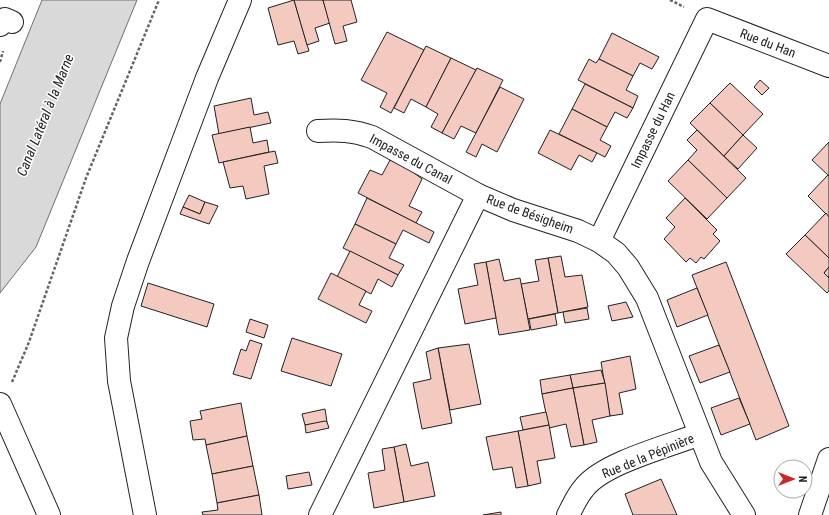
<svg xmlns="http://www.w3.org/2000/svg" width="829" height="515" viewBox="0 0 829 515" font-family="'Roboto Condensed',sans-serif">
<rect width="100%" height="100%" fill="#fff"/>
<path fill="#d9d9d9" stroke="#6f6f6f" d="M42 0H137L36 247 0 293V104Z"/>
<g fill="#f3c9c0" stroke="#222">
<path d="M294 0 309 51 298 54 294 41 278 45 268 8Z"/>
<path d="M294 0H323L330 23 315 28 319 41 307 45Z"/>
<path d="M323 0H351L357 22 343 26 347 41 335 44Z"/>
<path d="M387 32 424 50 391 113 380 107 387 93 361 80Z"/>
<path d="M612 33 659 57 652 69 640 63 633 76 599 59Z"/>
<path d="M426 46 451 58 426 107 411 99 404 113 394 108Z"/>
<path d="M451 58 476 70 442 133 431 127 438 114 426 107Z"/>
<path d="M589 59 596 63 599 59 633 76 626 90 638 96 633 108 578 80Z"/>
<path d="M477 68 503 80 476 133 461 126 454 139 442 133Z"/>
<path d="M760 80 769 88 762 95 754 87Z"/>
<path d="M730 83 763 114 743 135 710 103Z"/>
<path d="M585 84 633 108 627 118 615 112 607 127 572 109Z"/>
<path d="M500 87 524 99 497 152 482 144 476 157 466 152Z"/>
<path d="M251 98 254 115 268 112 271 123 219 134 214 106Z"/>
<path d="M710 103 743 135 724 156 690 123Z"/>
<path d="M572 109 607 127 600 140 611 146 605 157 559 134Z"/>
<path d="M250 127 253 143 267 140 269 152 219 163 212 135Z"/>
<path d="M550 130 597 153 592 162 579 155 571 170 538 153Z"/>
<path d="M697 130 746 178 727 198 688 160 697 150 687 140Z"/>
<path d="M743 135 757 148 738 169 724 156Z"/>
<path d="M829 142V176L812 160Z"/>
<path d="M275 151 278 163 264 166 269 194 246 199 243 186 230 188 223 162Z"/>
<path d="M390 160 408 168 422 179 409 206 422 212 416 223 358 193 370 170 382 175Z"/>
<path d="M688 160 727 198 707 219 668 181Z"/>
<path d="M828 175 829 176V217L808 196Z"/>
<path d="M189 195 205 202 200 214 183 207Z"/>
<path d="M367 198 434 232 429 243 403 230 396 244 355 224Z"/>
<path d="M685 198 717 230 713 234 720 241 704 259 701 257 696 263 690 258 686 262 664 239 675 227 666 218Z"/>
<path d="M205 202 218 206 209 224 180 214 183 207 200 214Z"/>
<path d="M826 213 829 217V258L805 235Z"/>
<path d="M355 224 396 244 389 258 404 265 398 275 343 248Z"/>
<path d="M805 235 829 258V267L824 273 829 278V291L827 293 786 254Z"/>
<path d="M350 251 398 275 392 287 378 279 371 294 337 277Z"/>
<path d="M561 256 565 277 582 275 588 307 558 313 548 258Z"/>
<path d="M548 258 558 313 528 319 521 284 539 281 535 260Z"/>
<path d="M499 259 504 281 520 278 530 330 499 335 486 262Z"/>
<path d="M486 262 496 318 465 324 458 289 478 285 474 264Z"/>
<path d="M726 262 789 426 756 440 692 275Z"/>
<path d="M829 267V276L828 277 824 273Z"/>
<path d="M331 273 366 291 359 305 372 311 366 323 318 299Z"/>
<path d="M148 283 214 304 207 327 141 306Z"/>
<path d="M697 288 708 315 677 327 667 300Z"/>
<path d="M626 302 633 317 612 321 608 306Z"/>
<path d="M587 308 589 319 565 323 563 312Z"/>
<path d="M555 314 557 325 531 330 529 319Z"/>
<path d="M250 319 268 325 264 338 246 332Z"/>
<path d="M292 338 342 354 331 386 281 371Z"/>
<path d="M250 340 262 344 251 379 233 374 241 349 246 351Z"/>
<path d="M469 344 481 404 450 410 438 348Z"/>
<path d="M719 345 730 372 700 383 689 356Z"/>
<path d="M438 348 452 423 422 429 413 383 431 379 426 352Z"/>
<path d="M630 356 636 389 619 393 623 414 610 416 601 362Z"/>
<path d="M601 370 605 383 573 388 570 375Z"/>
<path d="M570 375 573 388 542 394 540 380Z"/>
<path d="M605 383 610 416 592 420 597 442 584 445 573 388Z"/>
<path d="M573 388 584 445 571 447 566 424 549 428 542 394Z"/>
<path d="M739 398 750 424 721 435 711 408Z"/>
<path d="M241 403 247 436 206 445 205 439 193 440 190 421 202 419 200 411Z"/>
<path d="M325 409 327 422 305 425 302 414Z"/>
<path d="M546 412 549 425 523 430 520 417Z"/>
<path d="M325 421 327 422 329 428 306 433 305 425Z"/>
<path d="M549 425 555 458 537 461 541 483 528 486 518 431Z"/>
<path d="M518 431 528 486 516 488 512 467 493 470 486 437Z"/>
<path d="M247 436 253 466 212 474 206 445Z"/>
<path d="M406 444 411 466 428 462 435 496 404 502 394 447Z"/>
<path d="M394 447 404 502 374 508 368 473 385 470 382 449Z"/>
<path d="M253 466 259 495 217 503 212 474Z"/>
<path d="M309 472 312 485 288 489 286 476Z"/>
<path d="M661 479 677 515H633L625 494Z"/>
<path d="M259 495 262 515H203L202 512 218 510 217 503Z"/>
<path d="M501 512V515H483Z"/>
</g>
<g fill="none" stroke-linecap="round" stroke-linejoin="round">
<defs>
<g id="street">
<path d="M0 25 5 19 12 22"/>
<path d="M318 131C339 130 352 130 372 137L478 195"/>
<path d="M599 241 707 19 829 66"/>
<path d="M145 515 119 381 116 338 123 306 138 261 207 78 240 0"/>
<path d="M320 515 478 195 513 210 578 231 599 241 616 253 628 267 647 298 711 462 744 515"/>
<path d="M568 515C573 506 577 496 584 488 603 463 669 446 700 434"/>
<path d="M810 515 829 459"/>
</g>
<path id="secondary" d="M0 404 49 515"/>
</defs>
<use href="#street" stroke="#222" stroke-width="24"/>
<use href="#secondary" stroke="#222" stroke-width="24"/>
<g stroke="#646464" stroke-width="2.5" stroke-dasharray="3 2" stroke-linecap="butt">
<path d="M670 0 684 7"/>
<path d="M0 62 3 51"/>
<path d="M12 382 29 342 86 178 159 0"/>
</g>
<use href="#street" stroke="#fff" stroke-width="22"/>
<use href="#secondary" stroke="#fff" stroke-width="22"/>
</g>
<g text-anchor="middle" dominant-baseline="central" stroke-width="3" stroke-linejoin="round" paint-order="stroke">
<g font-size="13" fill="#222" stroke="#fff">
<text transform="translate(768 43) rotate(21)">Rue du Han</text>
<text transform="translate(653 130) rotate(-64)">Impasse du Han</text>
<text transform="translate(411 159) rotate(28)">Impasse du Canal</text>
<text transform="translate(530 214) rotate(20)">Rue de Bésigheim</text>
<text transform="translate(648 456) rotate(-22)">Rue de la Pépinière</text>
</g>
<g font-size="14" font-style="italic" fill="#222" stroke="#fff">
<text transform="translate(45 115) rotate(-68)">Canal Latéral à la Marne</text>
</g>
</g>
<g transform="translate(793 479) rotate(90)"><circle r="19" fill="#ffffff" stroke="#a7a7a7"/>
<path d="M0-3L7 15L0 10L-7 15Z" fill="#c62828"/>
<text y="-6" font-size="11" font-weight="bold" text-anchor="middle" fill="#222222">N</text>
</g>
</svg>
